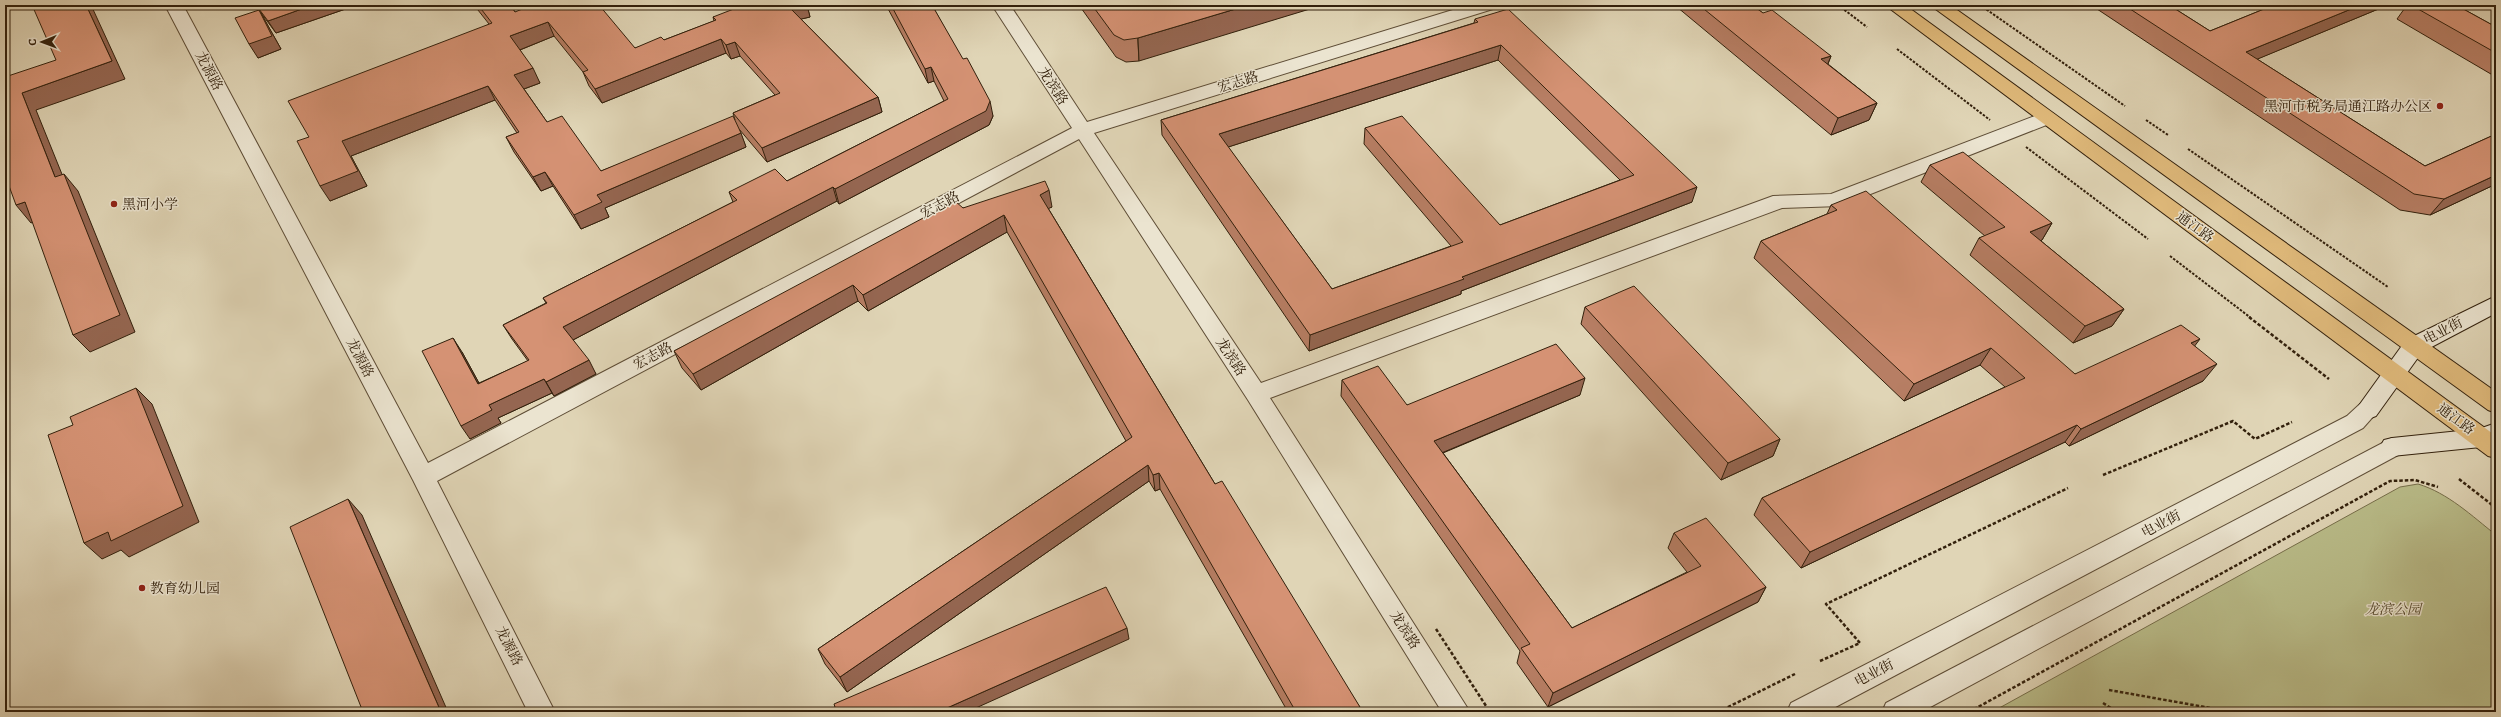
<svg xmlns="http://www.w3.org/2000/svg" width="2501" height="717" viewBox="0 0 2501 717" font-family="Alegreya,'Noto Serif SC',serif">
<rect width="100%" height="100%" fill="#e0d5b6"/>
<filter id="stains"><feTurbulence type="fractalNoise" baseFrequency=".005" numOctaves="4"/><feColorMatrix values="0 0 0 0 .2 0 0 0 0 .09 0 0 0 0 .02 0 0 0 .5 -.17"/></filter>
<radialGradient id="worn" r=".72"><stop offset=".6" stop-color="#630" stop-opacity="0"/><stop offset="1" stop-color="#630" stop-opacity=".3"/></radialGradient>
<path fill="#b9bc89" stroke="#766e4a" d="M2418 484C2448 493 2472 516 2496 535V712H1992L2400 487Z"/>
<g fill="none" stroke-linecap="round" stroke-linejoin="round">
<defs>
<path id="minor" d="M165 5H183L428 463 1072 128 992 5H1010L1087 122 1469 5H1496L1493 9 1094 133 1261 383 1773 196 1831 194 2040 114 2047 112 2054 114 2056 118 2054 122 1840 206 1782 208 1270 398 1470 712H1442L1248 400 1079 139 437 481 555 712H528L413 480Z"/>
<g id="tertiary">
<path d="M2368 401 2376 404 2379 410 2363 428 1826 712H1787L1791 703 2347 416 2360 404Z"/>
<path d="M2392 438 2400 440 2404 447 2400 454 1921 712H1882L1886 703Z"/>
</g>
<g id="secondary">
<path d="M2496 296V313L2422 352 2376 416 2368 419 2360 416 2357 410 2360 404 2406 340Z"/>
<path d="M2496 423V442L2481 447 2392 456 2384 454 2380 447 2384 440 2392 438 2479 429Z"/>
</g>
<g id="primary">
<path d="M1885 5H1905L2496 436V458L2488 456Z"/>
<path d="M1930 5H1950L2496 392V413L2488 410Z"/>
</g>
</defs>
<use href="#minor" stroke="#5e4d36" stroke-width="2"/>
<use href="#tertiary" stroke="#5e4d36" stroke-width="2"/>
<use href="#secondary" stroke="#32200c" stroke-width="2"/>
<use href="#primary" stroke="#32200c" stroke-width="2"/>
<g stroke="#32200c" stroke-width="2" stroke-dasharray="2.5 1.5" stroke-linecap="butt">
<path d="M1838 5 1867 27"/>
<path d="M1980 5 2125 106"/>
<path d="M1897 49 1990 120"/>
<path d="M2146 120 2168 135"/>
<path d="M2026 147 2148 239"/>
<path d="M2188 149 2388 287"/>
<path d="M2170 256 2251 318"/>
</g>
<g stroke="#32200c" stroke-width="2.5" stroke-dasharray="3.5 2" stroke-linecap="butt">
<path d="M2249 317 2329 379"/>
<path d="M2103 475 2233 421 2255 439 2292 422"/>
<path d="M2459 479 2496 508"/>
<path d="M1436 629 1490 712"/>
<path d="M1820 661 1860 643 1826 604 2068 488"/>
<path d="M2109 690 2233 712"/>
<path d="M2103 703 2117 712"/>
<path d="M1718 712 1795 674"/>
<path d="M1969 712 2390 481 2415 480 2438 487"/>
</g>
<use href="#minor" fill="#ebe4d0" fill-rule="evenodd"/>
<use href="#tertiary" fill="#ebe4d0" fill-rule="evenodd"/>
<use href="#secondary" fill="#ebe4d0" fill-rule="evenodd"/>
<use href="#primary" fill="#e0ba7b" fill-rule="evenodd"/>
</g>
<g fill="#b77e64" stroke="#32200c" fill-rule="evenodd">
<path d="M254 5H357L276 33 261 13 267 24 281 49 258 58 259 11Z"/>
<path d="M474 5H510L515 12 635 48 664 40 714 21 713 17 808 9 810 17 801 19 878 97 882 112 767 162 739 129 746 147 605 208 609 217 581 229 553 186 541 191 514 152 506 137 517 133 495 100 351 156 367 186 330 201 309 137 489 24ZM554 36 583 72 589 86 602 103 726 53 731 59 740 56 775 95 733 113 735 120 601 171 547 122 524 89 540 83 520 50Z"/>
<path d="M886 5H932L993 116 989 125 839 204 837 201 573 340 596 374 554 396 552 393 498 418 501 423 470 439 462 352 479 383 528 361 512 339 503 325 546 303 543 298 733 202 729 192 787 181 944 101 934 81 928 83Z"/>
<path d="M1079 5H1134L1136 8 1139 61 1126 62 1116 57Z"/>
<path d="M1677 5H1752L1763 13 1831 56 1828 64 1877 103 1869 120 1831 135 1677 7Z"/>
<path d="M2091 5H2169L2210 31 2274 5H2388L2257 59 2425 166 2496 134V184L2430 215 2400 210Z"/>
<path d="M2407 5H2456L2496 27V77L2397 19Z"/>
<path d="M1475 19 1692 202 1461 291V294L1309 351 1162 135 1161 120 1474 23ZM1498 60 1620 180 1500 225 1365 128 1364 144 1451 246 1332 289 1228 147Z"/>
<path d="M1930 165 2052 223 2042 240 2041 241 2124 309 2112 326 2073 343 1970 255 1979 238 1985 236 1921 182Z"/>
<path d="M1831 205 2075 374 2195 346 2203 381 2069 446 2065 442 1801 568 1754 515 1762 498 2005 387 1980 365 1904 401 1754 258 1761 241 1827 214Z"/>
<path d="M1052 207 1048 208 1215 484 1363 712H1288L1160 489 1155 491 1149 481 847 692 825 664 818 649 1126 441 1007 232 868 311 858 301 701 390 682 368 674 351 963 208Z"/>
<path d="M1585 307 1780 439 1773 456 1721 480 1581 324Z"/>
<path d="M1342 380 1407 405 1580 395 1443 453 1572 628 1687 572 1668 548 1674 533 1766 587 1758 602 1548 707 1517 663 1520 651 1341 396Z"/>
</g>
<g fill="#956651" stroke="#32200c">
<path d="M86 5H91L125 79 36 110 70 194 55 177 22 93 112 61Z"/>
<path d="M313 5H357L276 33 268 21Z"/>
<path d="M797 5H825L808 9 810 17 793 21 789 7Z"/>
<path d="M1249 5H1323L1139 61 1138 38Z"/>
<path d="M2361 5H2388L2236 68 2246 52Z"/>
<path d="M259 10 267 24 281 49 258 58 249 44Z"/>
<path d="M548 22 554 36 517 51 510 36Z"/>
<path d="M721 39 726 53 602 103 595 89Z"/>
<path d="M735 42 740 56 731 59 726 45Z"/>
<path d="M1501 45 1498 60 1219 150V134Z"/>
<path d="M5 49 8 56 5 57Z"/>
<path d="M1831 56 1824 73 1821 59Z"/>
<path d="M931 67 934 81 928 83 925 69Z"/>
<path d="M533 68 540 83 521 90 514 75Z"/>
<path d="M488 86 495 100 351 156 367 186 330 201 320 186 342 141Z"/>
<path d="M878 97 882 112 767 162 762 148Z"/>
<path d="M990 101 993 116 989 125 839 204 835 189Z"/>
<path d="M1877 103 1869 120 1831 135 1838 118Z"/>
<path d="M741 133 746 147 605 208 609 217 581 229 574 215 597 195Z"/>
<path d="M545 172 553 186 541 191 533 177Z"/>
<path d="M64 174 78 191 135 332 90 352 73 335Z"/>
<path d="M2496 175V184L2430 215 2444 199Z"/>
<path d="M833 187 837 201 571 341 563 327Z"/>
<path d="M1697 187 1692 202 1461 291V294L1309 351 1310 335Z"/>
<path d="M1049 190 1052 207 1043 211 1040 195Z"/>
<path d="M25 202 41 219 31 223 16 205Z"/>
<path d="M1004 215 1007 232 868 311 863 295Z"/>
<path d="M2052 223 2042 240 2020 250 2030 232Z"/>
<path d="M853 285 858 301 701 390 693 374Z"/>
<path d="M2124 309 2112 326 2073 343 2085 326Z"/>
<path d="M453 338 462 352 487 398 478 384Z"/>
<path d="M2200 339 2187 356 2191 343Z"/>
<path d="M1991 348 1980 365 1904 401 1914 384Z"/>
<path d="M589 360 596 374 554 396 546 382Z"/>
<path d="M2217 364 2203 381 2069 446 2081 429Z"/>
<path d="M1585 378 1580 395 1432 457 1434 441Z"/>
<path d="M544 379 552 393 498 418 501 423 470 439 461 426 489 405Z"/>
<path d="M136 388 152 404 199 522 129 557 121 550 102 559 84 543Z"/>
<path d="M2077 425 2065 442 1801 568 1810 552Z"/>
<path d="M1780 439 1773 456 1721 480 1728 463Z"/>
<path d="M1148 465 1149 481 847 692 840 677Z"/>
<path d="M1159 473 1160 489 1155 491 1153 475Z"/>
<path d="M348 499 362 515 448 712H441Z"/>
<path d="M1766 587 1758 602 1548 707 1553 693Z"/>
<path d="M1127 628 1129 639 967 712H938Z"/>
</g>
<g fill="#d59274" stroke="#32200c" fill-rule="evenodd">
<path d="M32 5H86L112 61 22 93 55 177 64 174 120 315 73 335 25 202 16 205 5 175V77L56 60Z"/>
<path d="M256 5H313L268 21Z"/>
<path d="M478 5H510L515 12 532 5H599L635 48 661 37 664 40 716 20 713 17 744 5H797L789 7 878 97 762 148 733 113 780 93 735 42 726 45 721 39 595 89 583 72 588 70 548 22 510 36 533 68 514 75 547 122 562 116 601 171 733 116 741 133 597 195 602 202 574 215 545 172 533 177 506 137 519 132 488 86 342 141 358 171 320 186 297 141 309 137 288 101 492 23Z"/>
<path d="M891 5H932L963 59 967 58 990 101 986 111 835 189 833 187 563 327 589 360 546 382 544 379 489 405 492 410 461 426 422 351 453 338 478 384 529 360 503 325 547 303 543 298 737 200 729 192 775 169 787 181 948 99 931 67 925 69Z"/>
<path d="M1092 5H1134L1136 8 1145 5H1249L1138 38 1124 40 1114 35Z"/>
<path d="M1699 5H1752L1763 13 1772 10 1831 56 1821 59 1877 103 1838 118Z"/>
<path d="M2124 5H2169L2210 31 2274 5H2361L2246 52 2425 166 2496 134V175L2444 199 2414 194Z"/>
<path d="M2411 5H2456L2496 27V53Z"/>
<path d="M1508 9 1697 187 1462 277 1464 279 1310 335 1161 120 1478 22 1475 19ZM1501 45 1634 175 1500 225 1402 116 1365 128 1463 242 1332 289 1219 134Z"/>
<path d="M259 10 272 36 249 44 235 18Z"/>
<path d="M1963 152 2052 223 2030 232 2124 309 2085 326 1979 238 2005 227 1930 165Z"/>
<path d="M1045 181 1049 190 1040 195 1215 484 1222 481 1363 712H1296L1159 473 1153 475 1148 465 840 677 818 649 1132 437 1004 215 863 295 853 285 693 374 674 351 955 201 963 208Z"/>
<path d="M1866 191 2075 374 2181 325 2200 339 2191 343 2217 364 2081 429 2077 425 1810 552 1762 498 2025 378 1991 348 1914 384 1761 241 1837 210 1831 205Z"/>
<path d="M1634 286 1780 439 1728 463 1585 307Z"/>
<path d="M1556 344 1585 378 1434 441 1572 628 1701 566 1674 533 1706 518 1766 587 1553 693 1521 648 1530 644 1342 380 1378 366 1407 405Z"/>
<path d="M136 388 183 506 111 541 108 532 84 543 48 435 73 425 70 417Z"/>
<path d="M348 499 441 712H363L290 527Z"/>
<path d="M1106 587 1127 628 938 712H825L835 707 834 704Z"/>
</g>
<g fill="#8f2418" stroke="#ebe4d0" stroke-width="1.5">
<circle cx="2440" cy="106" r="4"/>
<circle cx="114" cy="204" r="4"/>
<circle cx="142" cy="588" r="4"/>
</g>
<g text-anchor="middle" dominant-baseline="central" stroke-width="3" stroke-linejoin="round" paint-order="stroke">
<g font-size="14" fill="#32200c" stroke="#ebe4d0">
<text transform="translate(209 71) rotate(62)">龙源路</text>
<text transform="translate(1238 82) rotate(-17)">宏志路</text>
<text transform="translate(1053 86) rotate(57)">龙滨路</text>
<text transform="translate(940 205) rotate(-28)">宏志路</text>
<text transform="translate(2195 227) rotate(36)">通江路</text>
<text transform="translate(2443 331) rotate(-27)">电业街</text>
<text transform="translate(653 356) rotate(-28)">宏志路</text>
<text transform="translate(1231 357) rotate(57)">龙滨路</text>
<text transform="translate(360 358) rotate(62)">龙源路</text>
<text transform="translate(2456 419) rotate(36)">通江路</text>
<text transform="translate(2161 524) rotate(-28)">电业街</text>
<text transform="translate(1405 630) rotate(58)">龙滨路</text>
<text transform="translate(509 646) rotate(63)">龙源路</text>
<text transform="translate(1874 673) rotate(-28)">电业街</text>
</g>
<g font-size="14" fill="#32200c" stroke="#ebe4d0" text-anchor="start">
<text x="2432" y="106" text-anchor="end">黑河市税务局通江路办公区</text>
<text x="122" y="204">黑河小学</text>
<text x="150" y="588">教育幼儿园</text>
</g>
<g font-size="14" font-style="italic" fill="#54472b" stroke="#ebe4d0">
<text x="2393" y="609">龙滨公园</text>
</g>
</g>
<rect width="2501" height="717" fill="none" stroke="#e0d5b6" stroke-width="20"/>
<rect x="6" y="6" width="2489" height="705" fill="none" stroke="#32200c" stroke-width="2"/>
<rect x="10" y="10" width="2481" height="697" fill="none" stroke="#32200c"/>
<g transform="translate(42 42) rotate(269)" stroke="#ebe4d0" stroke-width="3" paint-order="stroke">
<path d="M0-3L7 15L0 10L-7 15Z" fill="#32200c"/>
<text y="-6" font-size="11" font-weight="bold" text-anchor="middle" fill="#32200c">С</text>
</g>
<rect width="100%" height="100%" filter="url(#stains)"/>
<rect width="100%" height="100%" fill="url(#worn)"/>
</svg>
